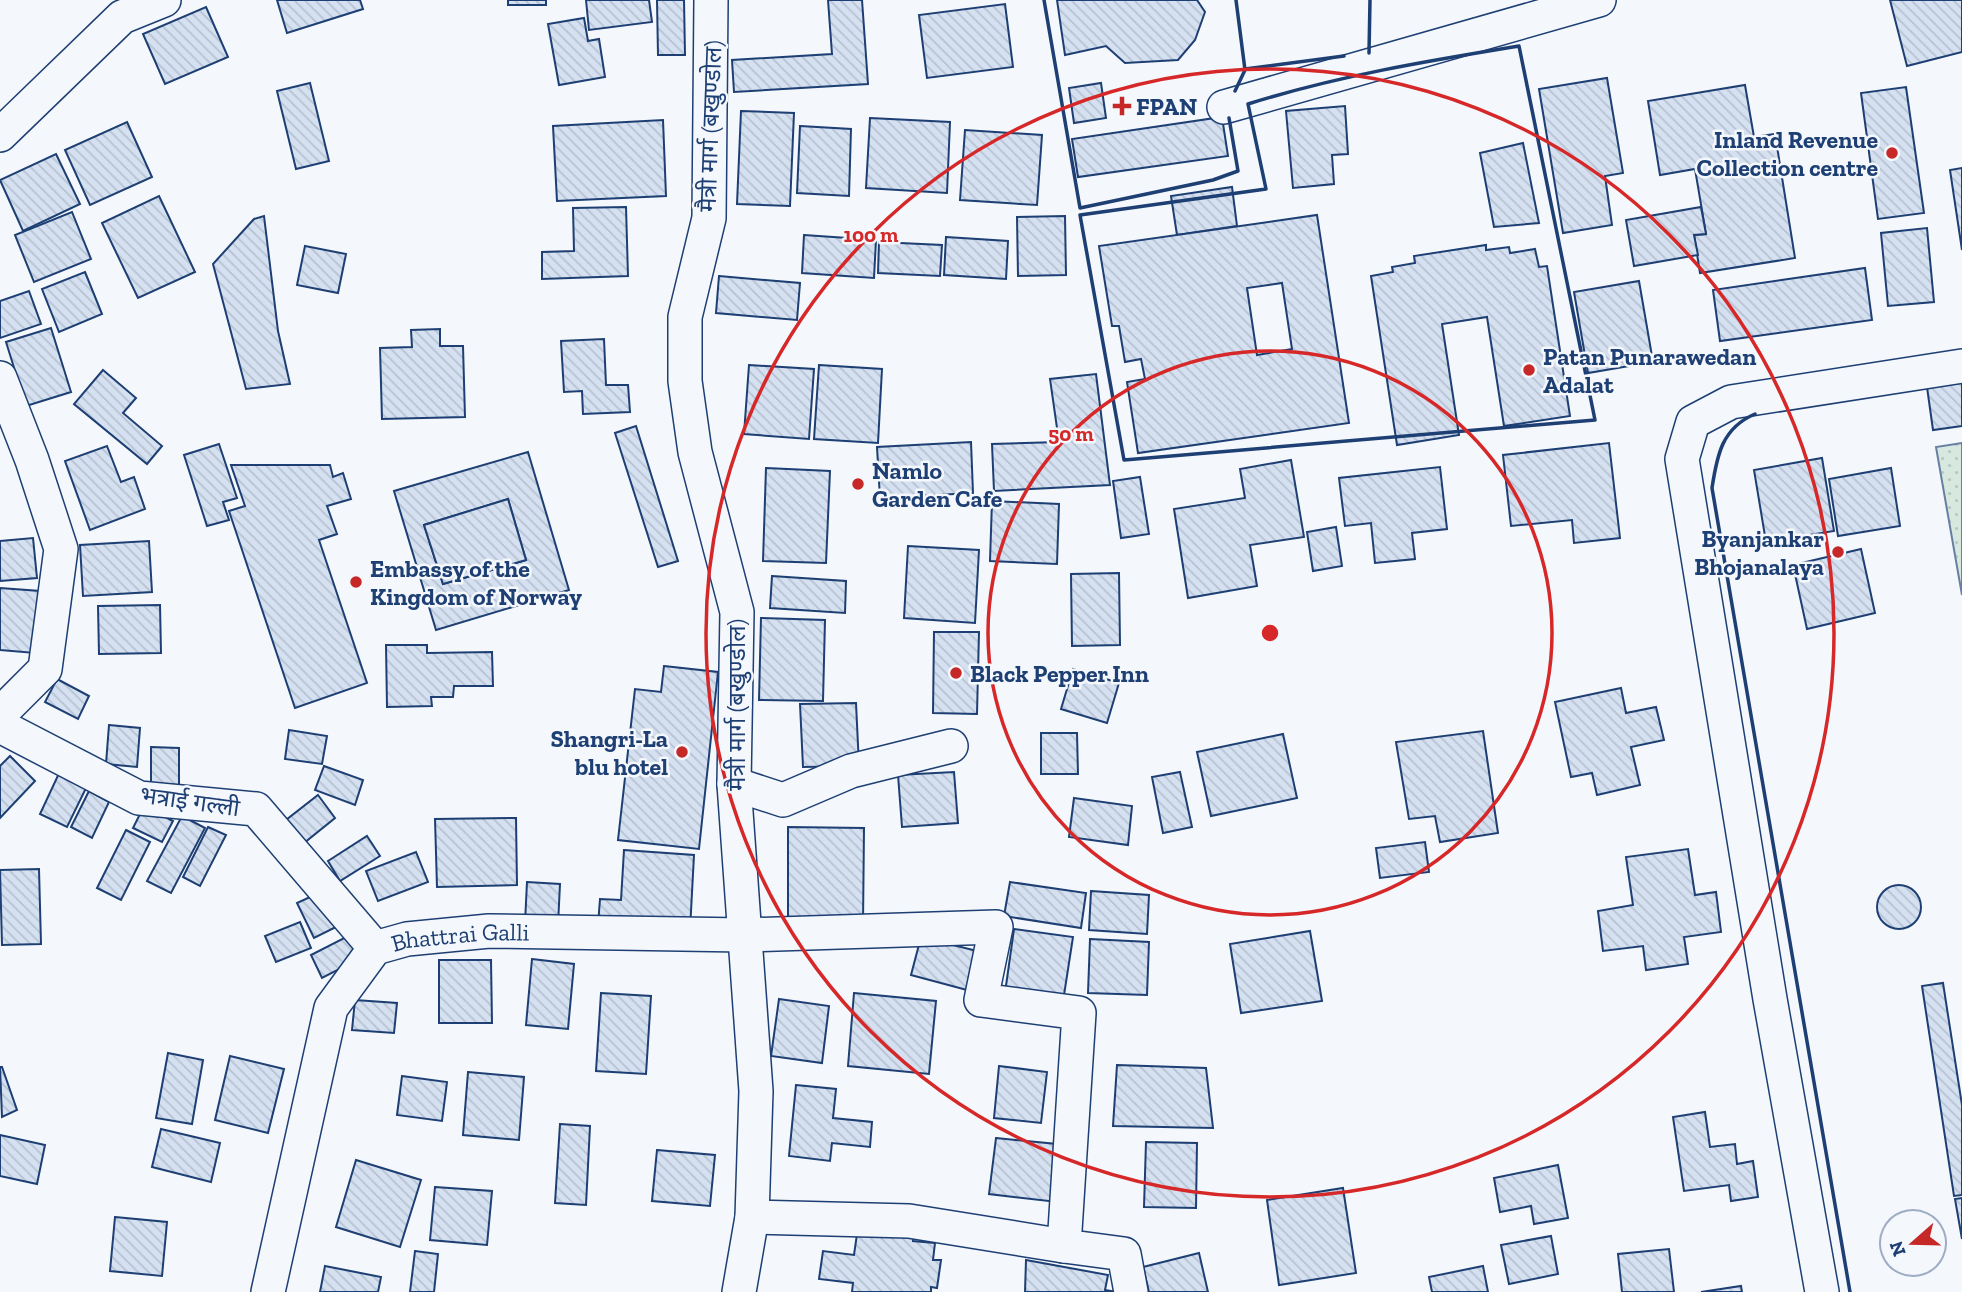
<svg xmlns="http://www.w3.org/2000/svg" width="1962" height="1292" viewBox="0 0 1962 1292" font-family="'Zilla Slab','Noto Sans Devanagari',serif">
<defs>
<pattern id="garden-dots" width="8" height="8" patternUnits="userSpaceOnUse" patternTransform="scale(1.75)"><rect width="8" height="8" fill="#d7e8df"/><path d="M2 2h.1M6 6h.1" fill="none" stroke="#b8c8c3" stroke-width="1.8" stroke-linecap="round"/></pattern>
<pattern id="building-back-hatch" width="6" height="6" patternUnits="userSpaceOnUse" patternTransform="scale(1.75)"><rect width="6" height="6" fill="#d5e0f0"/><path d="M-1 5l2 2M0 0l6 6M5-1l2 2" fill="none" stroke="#b6c1d1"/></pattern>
</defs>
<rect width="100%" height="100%" fill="#f4f7fb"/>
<path fill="url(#garden-dots)" stroke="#687fa3" stroke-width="2" d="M1962 443V595L1936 447Z"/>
<g fill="url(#building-back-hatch)" stroke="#1d3f73" stroke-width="2" fill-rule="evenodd">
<path d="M277 0H360L363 9 287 33Z"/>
<rect x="508" y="0" width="38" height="5"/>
<path d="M586 0H649L652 22 589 30Z"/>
<path d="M657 0H684L685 55H658Z"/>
<path d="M828 0H862L868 84 734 92 732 60 832 54Z"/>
<path d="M1057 0H1197L1205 12 1195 40 1178 60 1125 63 1106 46 1065 55Z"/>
<path d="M1890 0H1962V52L1907 66Z"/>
<path d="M1005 4 1013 67 927 78 919 15Z"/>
<path d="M206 7 228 57 165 84 143 34Z"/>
<path d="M584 18 588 41 599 39 605 77 559 85 548 24Z"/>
<path d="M1607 78 1623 173 1605 176 1612 225 1563 233 1539 89Z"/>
<path d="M310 83 329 161 296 169 277 91Z"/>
<path d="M1101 83 1106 118 1074 123 1069 88Z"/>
<path d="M1745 85 1754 137 1775 134 1795 258 1700 273 1694 235 1706 234 1695 169 1660 175 1648 101Z"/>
<path d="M1906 87 1924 213 1878 219 1861 93Z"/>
<path d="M1345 106 1348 154 1332 155 1334 184 1293 188 1286 111Z"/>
<path d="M741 111 794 113 790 206 737 204Z"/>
<path d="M1222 117 1228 156 1078 177 1072 139Z"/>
<path d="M870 118 950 122 947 193 866 188Z"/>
<path d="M663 120 666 196 557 201 553 126Z"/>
<path d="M127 122 152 177 90 205 65 150Z"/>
<path d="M800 126 851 129 849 196 797 193Z"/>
<path d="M965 130 1042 135 1037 205 960 200Z"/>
<path d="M1523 143 1539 223 1494 227 1480 153Z"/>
<path d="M56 154 80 204 23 231 0 180Z"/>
<path d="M1962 168V250L1950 170Z"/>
<path d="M1232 187 1237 226 1177 235 1171 196Z"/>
<path d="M159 196 195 272 138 298 102 223Z"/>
<path d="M626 207 628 276 542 279V252L574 251 573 208Z"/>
<path d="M1701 207 1706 234 1694 235 1698 255 1634 266 1626 220Z"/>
<path d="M72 212 91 259 34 282 15 235Z"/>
<path d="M1317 215 1349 423 1138 453 1127 382 1145 379 1141 359 1125 362 1119 326H1112L1099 246ZM1282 283 1292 349 1257 355 1247 288Z"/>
<path d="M264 216 278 331 290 384 246 389 213 264 254 219Z"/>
<path d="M1065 216 1066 275 1018 276 1017 217Z"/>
<path d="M1927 228 1934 302 1888 306 1881 233Z"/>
<path d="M804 235 876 240 874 278 802 273Z"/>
<path d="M946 237 1008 241 1006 279 944 275Z"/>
<path d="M879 242 942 245 940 276 878 273Z"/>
<path d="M1486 245V250L1509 247 1510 253 1535 249 1539 267 1547 266 1570 416 1504 426 1487 317 1442 324 1459 435 1397 445 1371 276 1393 272 1392 267 1415 263 1414 256Z"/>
<path d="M305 246 346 254 338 293 297 285Z"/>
<path d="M1865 268 1872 320 1720 341 1713 290Z"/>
<path d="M85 272 102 314 59 332 42 289Z"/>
<path d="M719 276 800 283 797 320 716 313Z"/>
<path d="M1639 281 1653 362 1588 373 1574 292Z"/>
<path d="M29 291 41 324 0 338V301Z"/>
<path d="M51 328 71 392 26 406 6 342Z"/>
<path d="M440 329V346H463L465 417 382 419 380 348 412 347 411 330Z"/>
<path d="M604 339 606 385H628L630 412 583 414 582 391 564 392 561 341Z"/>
<path d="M749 365 814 369 809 439 744 434Z"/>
<path d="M819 365 882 369 878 443 814 439Z"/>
<path d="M103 370 136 398 123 413 162 446 147 464 74 404Z"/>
<path d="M1096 374 1110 485 994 491 992 444 1059 442 1050 379Z"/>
<path d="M1962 382V426L1933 430 1927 387Z"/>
<path d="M636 426 678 561 658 567 615 433Z"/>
<path d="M971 442 973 493 880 498 877 447Z"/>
<path d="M1609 443 1620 538 1574 543 1572 520 1511 526 1503 455Z"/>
<path d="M219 444 237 498 223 502 229 520 207 526 184 455Z"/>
<path d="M107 446 121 482 134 477 145 509 90 530 65 461Z"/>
<path d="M528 452 569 590 436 630 394 491ZM508 499 526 560 443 584 424 525Z"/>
<path d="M1822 458 1834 531 1766 542 1754 470Z"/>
<path d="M1291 460 1304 537 1250 545 1257 586 1188 598 1174 509 1245 498 1240 469Z"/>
<path d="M231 465H330L333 477 343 473 351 499 327 506 337 534 319 540 367 683 295 708 229 511 245 506Z"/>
<path d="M1440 467 1447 529 1412 533 1415 559 1375 563 1371 523 1345 526 1339 478Z"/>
<path d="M766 468 830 471 826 563 763 561Z"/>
<path d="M1891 468 1900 526 1838 536 1829 479Z"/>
<path d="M1140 477 1149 534 1121 538 1113 481Z"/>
<path d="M508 499 526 560 443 584 424 525Z"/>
<path d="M992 501 1059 504 1057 564 990 561Z"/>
<path d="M1336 527 1342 566 1313 571 1307 532Z"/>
<path d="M33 538 37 578 0 581V541Z"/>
<path d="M149 541 152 592 83 596 80 545Z"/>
<path d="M908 546 979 550 975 623 904 618Z"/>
<path d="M1861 549 1875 613 1807 629 1793 565Z"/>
<path d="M1119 573 1120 645 1072 646 1071 574Z"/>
<path d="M772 576 846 581 845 613 770 608Z"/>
<path d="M0 588 40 591 35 653 0 650Z"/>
<path d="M160 605 161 653 99 654 98 606Z"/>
<path d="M761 618 825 620 823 701 759 700Z"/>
<path d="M934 632H979L977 714 933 713Z"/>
<path d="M386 645H427V653L492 652 493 686H454L453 697H431L432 706 387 707Z"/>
<path d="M664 666 718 672 699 849 618 840 635 689 661 692Z"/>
<path d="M1073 669 1119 683 1107 723 1061 709Z"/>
<path d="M57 679 89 696 78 719 45 702Z"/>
<path d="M1621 688 1626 713 1656 707 1664 740 1631 747 1640 785 1597 795 1592 773 1571 777 1555 702Z"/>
<path d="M856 703 859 766 803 767 800 704Z"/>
<path d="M109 725 140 728 137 767 106 764Z"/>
<path d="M289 730 327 736 322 764 285 759Z"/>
<path d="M1483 731 1498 833 1440 842 1435 816 1409 819 1396 742Z"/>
<path d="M1041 733H1077L1078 774H1041Z"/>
<path d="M1283 734 1297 798 1211 816 1197 752Z"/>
<path d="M151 747 179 748V788L151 787Z"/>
<path d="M10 756 35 781 0 818V766Z"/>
<path d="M324 766 363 780 355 805 315 790Z"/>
<path d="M61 769 89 782 67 827 40 814Z"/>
<path d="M954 772 958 823 902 827 898 775Z"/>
<path d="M1180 772 1192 827 1163 833 1152 777Z"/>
<path d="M89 791 109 802 92 838 71 827Z"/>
<path d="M318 795 335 818 304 843 286 820Z"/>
<path d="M1074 798 1132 806 1128 845 1069 837Z"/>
<path d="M144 806 173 821 162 842 133 828Z"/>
<path d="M182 816 205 828 171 893 147 881Z"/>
<path d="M516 818 517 885 437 887 435 819Z"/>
<path d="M208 827 226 835 200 886 183 877Z"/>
<path d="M788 827 864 828 863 924 788 923Z"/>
<path d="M126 830 150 842 121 900 97 888Z"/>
<path d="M367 836 380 856 340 881 328 861Z"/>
<path d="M1425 842 1429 872 1380 878 1376 848Z"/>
<path d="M1688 849 1695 895 1716 892 1721 932 1684 937 1688 964 1646 970 1643 946 1603 951 1598 911 1633 905 1626 857Z"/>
<path d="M624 850 694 855 690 930 598 925 600 899 621 900Z"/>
<path d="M416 852 428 882 378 901 366 871Z"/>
<path d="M39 869 41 944 2 945 0 870Z"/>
<path d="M527 882 560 884 558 925 525 923Z"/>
<path d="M1010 882 1086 893 1081 928 1004 916Z"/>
<circle cx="1899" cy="907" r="22"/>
<path d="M323 891 340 925 314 938 297 903Z"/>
<path d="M1091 891 1149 895 1147 934 1089 930Z"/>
<path d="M300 922 311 948 276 962 265 936Z"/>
<path d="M1014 929 1073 937 1062 1008 1004 1000Z"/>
<path d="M1310 931 1322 1001 1241 1013 1230 944Z"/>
<path d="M350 935 361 958 322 978 311 955Z"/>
<path d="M921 937 977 951 967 990 911 975Z"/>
<path d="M1090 939 1149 942 1147 995 1088 993Z"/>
<path d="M532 959 574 964 568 1029 526 1025Z"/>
<path d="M439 960H491L492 1023H439Z"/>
<path d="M1943 983 1962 1105V1195L1954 1196 1922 986Z"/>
<path d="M601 993 651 996 646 1074 596 1071Z"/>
<path d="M854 993 936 1001 929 1074 848 1066Z"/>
<path d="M779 999 829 1006 822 1063 771 1056Z"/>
<path d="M355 1000 397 1003 394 1033 352 1030Z"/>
<path d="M168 1053 203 1060 192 1124 156 1118Z"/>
<path d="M230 1056 284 1069 268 1133 215 1120Z"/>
<path d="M1117 1065 1206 1068 1213 1128 1113 1126Z"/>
<path d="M999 1066 1047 1072 1041 1123 994 1118Z"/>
<path d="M0 1067H2L17 1110 2 1117Z"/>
<path d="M468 1072 524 1077 519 1140 463 1135Z"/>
<path d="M402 1076 447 1082 442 1121 397 1115Z"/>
<path d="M796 1085 836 1089 833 1118 872 1122 870 1147 832 1143 830 1161 789 1156Z"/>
<path d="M1705 1112 1710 1147 1735 1144 1737 1164 1753 1161 1758 1197 1731 1201 1729 1185 1684 1191 1673 1117Z"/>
<path d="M560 1124 590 1126 586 1205 555 1203Z"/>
<path d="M161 1129 220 1143 211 1182 152 1167Z"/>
<path d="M0 1135 45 1145 37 1184 0 1176Z"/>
<path d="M996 1138 1067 1145 1066 1203 989 1194Z"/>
<path d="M1146 1142 1197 1143 1196 1208 1144 1207Z"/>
<path d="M657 1150 715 1155 710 1206 652 1201Z"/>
<path d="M356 1160 421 1180 400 1247 336 1227Z"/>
<path d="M1558 1165 1568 1218 1534 1224 1531 1206 1500 1212 1494 1178Z"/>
<path d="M435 1187 492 1191 487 1245 430 1240Z"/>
<path d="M1343 1188 1356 1273 1279 1285 1267 1200Z"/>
<path d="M1962 1198V1239L1955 1199Z"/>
<path d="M115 1217 167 1222 162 1276 110 1271Z"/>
<path d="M858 1227 914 1234 913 1241 935 1243 933 1260H941L937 1288 931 1287V1292H852L853 1283 819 1279 823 1251 854 1255Z"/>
<path d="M1551 1236 1558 1274 1509 1284 1501 1245Z"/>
<path d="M1669 1249 1674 1292H1622L1618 1254Z"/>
<path d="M415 1251 438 1254 434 1292H410Z"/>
<path d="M1199 1253 1208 1292H1149L1143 1267Z"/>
<path d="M1026 1260 1108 1275 1105 1290 1117 1292H1025Z"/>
<path d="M325 1266 381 1277 378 1292H320Z"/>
<path d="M1483 1266 1488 1292H1432L1429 1277Z"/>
<path d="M1741 1286 1742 1292H1701Z"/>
</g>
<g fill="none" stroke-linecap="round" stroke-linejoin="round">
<defs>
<g id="minor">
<path d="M711 0 709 218 685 317V381L695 452 737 612 734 784 756 1091 752 1217 739 1292"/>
<path d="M1224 107 1599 0"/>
<path d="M0 135 122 17 164 0"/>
<path d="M0 378 32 460 61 549 45 669 0 714"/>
<path d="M0 726 139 798 256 809 375 948"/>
<path d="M734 784 783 800 851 771 951 746"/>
<path d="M752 1217 909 1221 1064 1246"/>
<path id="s1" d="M268 1292 331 1008 375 948 407 939 489 931 744 935 996 927 981 1000 1079 1013 1064 1246 1124 1254 1131 1292"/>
<path d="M1822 1292 1770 999 1682 459 1693 422 1731 402 1962 366"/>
</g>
</defs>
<use href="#minor" stroke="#1d3f73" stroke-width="36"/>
<use href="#minor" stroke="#f4f7fb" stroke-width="33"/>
<g stroke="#1d3f73" stroke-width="3.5">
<path d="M1044 0 1080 208 1213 180 1238 171 1229 118"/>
<path d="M1519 46 1595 420 1124 460 1080 215 1266 189 1248 104C1337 76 1427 61 1519 46Z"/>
<path d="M1369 53 1370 0"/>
<path d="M1245 69 1344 56"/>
<path d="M1235 91 1245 70 1236 0"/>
<path d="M1755 414C1722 428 1717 455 1712 488L1850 1292"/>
</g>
</g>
<g fill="none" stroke="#d62828" stroke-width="3.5">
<circle cx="1270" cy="633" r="282"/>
<circle cx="1270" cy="633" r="564"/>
</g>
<g fill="#c62828" stroke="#f4f7fb" stroke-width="2.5">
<path d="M1118.5 95.5h7v7h7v7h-7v7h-7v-7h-7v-7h7z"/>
<circle cx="1892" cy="153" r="7"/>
<circle cx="1529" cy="370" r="7"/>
<circle cx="858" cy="484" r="7"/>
<circle cx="1838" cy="552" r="7"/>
<circle cx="356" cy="582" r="7"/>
<circle cx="956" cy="673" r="7"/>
<circle cx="682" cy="752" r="7"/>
</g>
<g text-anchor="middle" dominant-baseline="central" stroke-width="5" stroke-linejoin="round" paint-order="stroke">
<g font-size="24" font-weight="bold" fill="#1d3f73" stroke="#f4f7fb" text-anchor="start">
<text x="1136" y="106">FPAN</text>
<text x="1878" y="139" text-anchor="end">Inland Revenue<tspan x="1878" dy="28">Collection centre</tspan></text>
<text x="1543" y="356">Patan Punarawedan<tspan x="1543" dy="28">Adalat</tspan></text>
<text x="872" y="470">Namlo<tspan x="872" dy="28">Garden Cafe</tspan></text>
<text x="1824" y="538" text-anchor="end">Byanjankar<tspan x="1824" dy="28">Bhojanalaya</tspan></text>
<text x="370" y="568">Embassy of the<tspan x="370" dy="28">Kingdom of Norway</tspan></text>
<text x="970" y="673">Black Pepper Inn</text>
<text x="668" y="738" text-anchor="end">Shangri-La<tspan x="668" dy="28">blu hotel</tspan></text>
</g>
<g font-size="24" fill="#1d3f73" stroke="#f4f7fb">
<text transform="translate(710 126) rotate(-88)">मैत्री मार्ग (बखुण्डोल)</text>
<text transform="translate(736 705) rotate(-90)">मैत्री मार्ग (बखुण्डोल)</text>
<text transform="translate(190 801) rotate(8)">भत्राई गल्ली</text>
<text stroke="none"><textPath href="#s1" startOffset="452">Bhattrai Galli</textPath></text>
</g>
</g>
<circle cx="1270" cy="633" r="10" fill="#d62828" stroke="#f4f7fb" stroke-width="3.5"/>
<g font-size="21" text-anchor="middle" font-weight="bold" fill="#d62828" stroke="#f4f7fb" stroke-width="5" stroke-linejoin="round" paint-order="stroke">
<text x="871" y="242">100 m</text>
<text x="1071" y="441">50 m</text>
</g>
<g transform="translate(1913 1243) rotate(250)"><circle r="33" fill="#f4f7fb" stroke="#9eadc5" stroke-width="2"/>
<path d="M0-5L12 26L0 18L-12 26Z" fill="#c62828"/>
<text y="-10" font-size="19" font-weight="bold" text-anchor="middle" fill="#1d3f73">N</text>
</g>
</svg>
